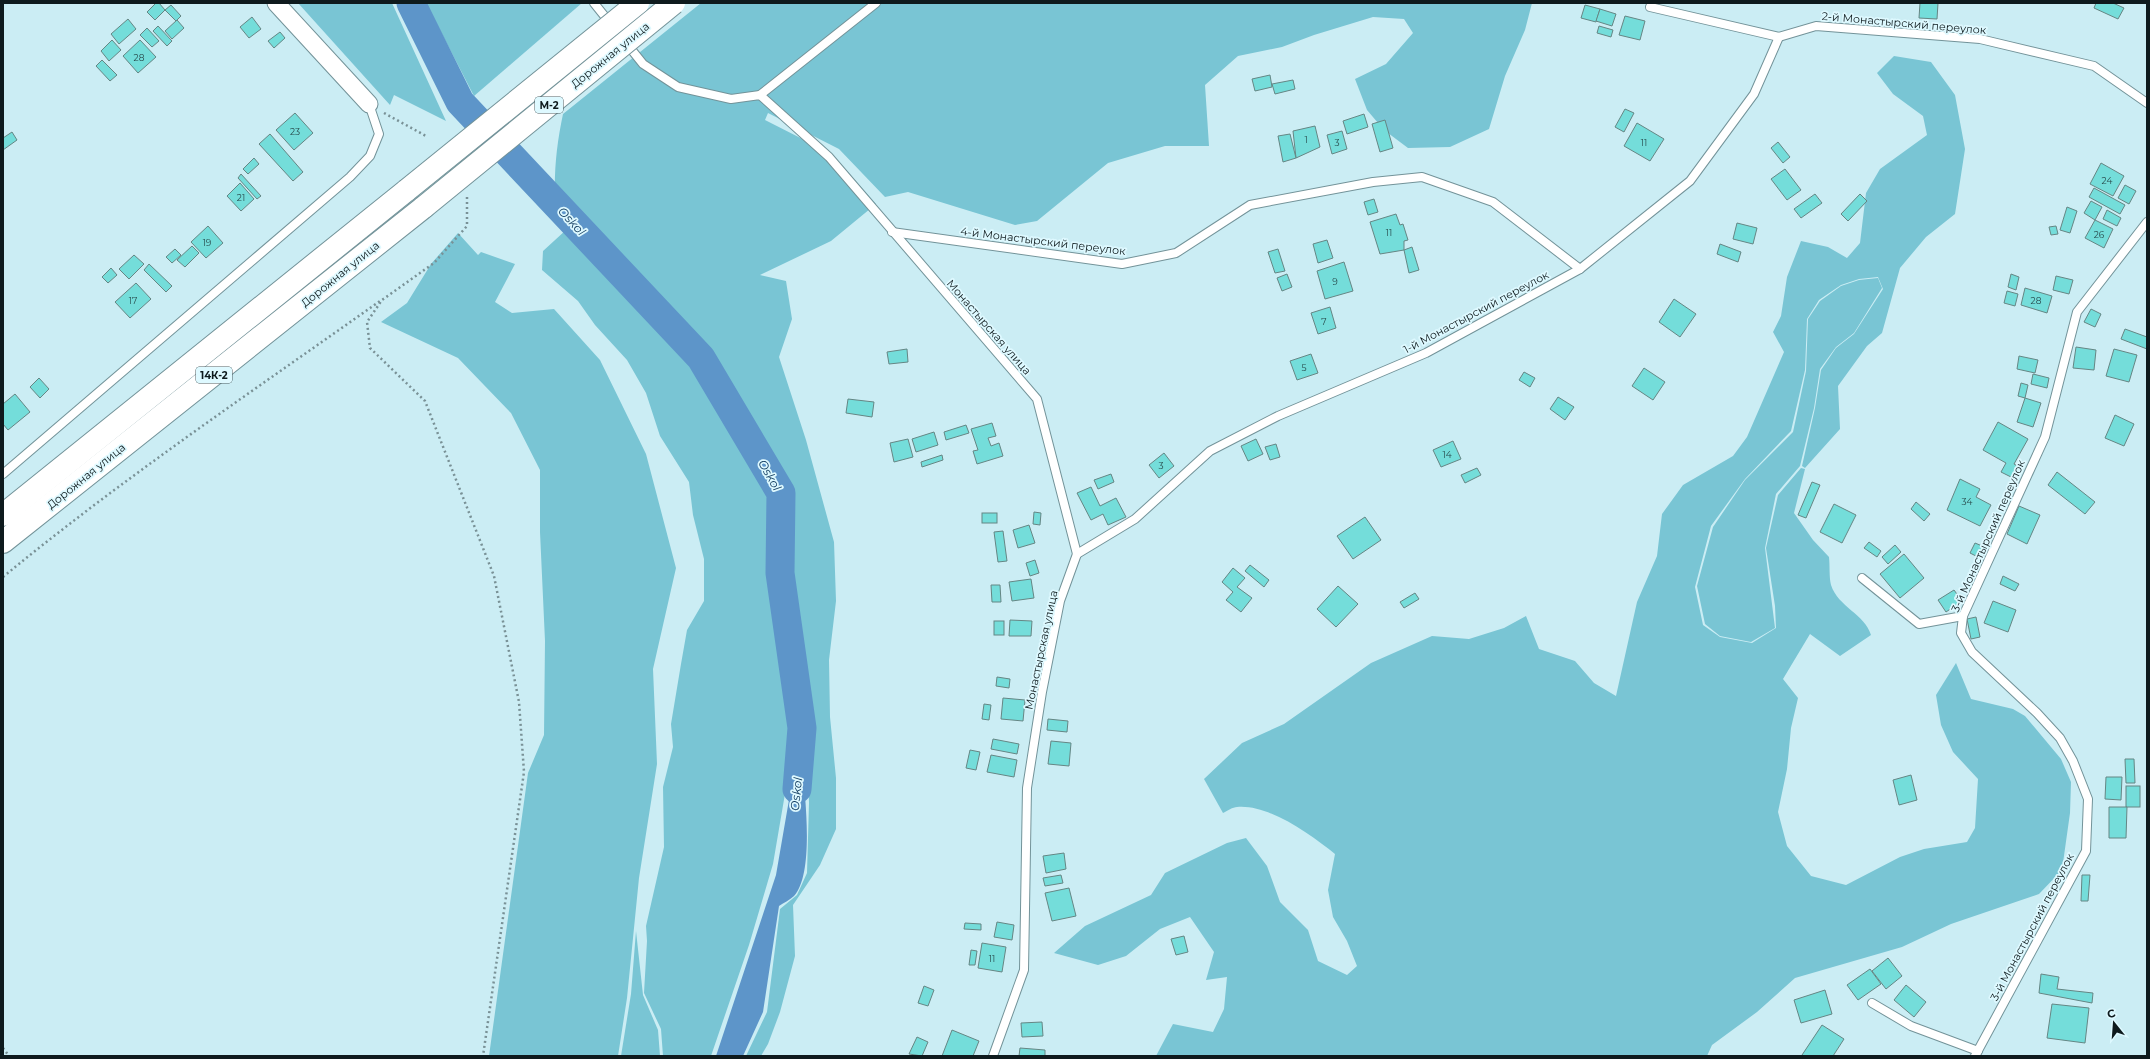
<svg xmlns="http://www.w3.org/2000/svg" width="2150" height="1059" viewBox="0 0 2150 1059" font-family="Montserrat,sans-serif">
<rect width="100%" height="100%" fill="#cbedf4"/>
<g fill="#79c5d4">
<path d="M298 3H392L446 121 394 95 390 105Z"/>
<path d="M426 3H582L474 96Z"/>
<path d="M701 3H1532L1525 30 1505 76 1489 129 1450 147 1408 148 1384 130 1367 110 1355 79 1386 64 1413 33 1404 19 1373 17 1314 35 1282 47 1238 56 1205 85 1209 146H1165L1108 163 1037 221 1015 225 908 192 885 197 839 149 768 113 765 120 832 154 876 204 831 241 760 275 786 281 792 319 779 357 806 440 834 542 836 601 829 660 830 717 836 778V829L820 865 793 905 795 956 780 1012 768 1044 761 1056H746L767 1012 780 909 797 895 807 873 809 803 807 728 787 572 786 490 705 355 555 197C554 169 557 142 563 114Z"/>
<path d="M1894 56 1931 62 1955 95 1965 149 1955 214 1926 237 1900 268 1882 333 1867 346 1838 386 1840 429 1805 468 1802 466 1815 408 1821 370 1836 348 1854 334 1883 289 1878 277 1859 279 1841 285 1819 300 1807 319 1805 370 1791 431 1745 479 1711 526 1695 587 1703 625 1720 637 1752 643 1776 628 1775 606 1766 548 1778 495 1801 468 1805 469 1794 513 1813 540 1829 557C1830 566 1829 577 1831 585 1838 607 1865 614 1871 635L1840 656 1810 634 1783 679 1798 698 1791 728 1787 769 1778 812 1787 846 1811 876 1846 885 1900 857 1924 849 1967 842 1975 828 1978 779 1953 752 1941 725 1936 695 1956 663 1971 699 2013 709 2025 716 2061 759 2071 782 2070 813 2062 870 2039 894 1951 924 1902 947 1795 978 1757 1012 1712 1045 1707 1056H1156L1173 1024 1213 1032 1224 1009 1227 977 1206 980 1214 952 1190 917 1160 929 1126 956 1098 965 1054 953 1085 926 1151 895 1165 873 1227 843 1246 838 1267 866 1280 902 1308 930 1318 961 1347 975 1357 966 1347 941 1333 917 1328 890 1335 854C1311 835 1269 804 1237 807 1233 807 1227 811 1223 813L1204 779 1242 743 1284 724 1371 663 1432 636 1469 639 1504 628 1526 616 1539 649 1575 661 1594 683 1616 696 1637 602 1657 556 1662 514 1683 485 1733 456 1747 437 1784 352 1773 332 1781 316 1787 277 1801 241 1828 247 1847 258 1860 243 1866 193 1880 169 1927 135 1923 116 1893 94 1877 73Z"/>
<path d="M566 230 698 373 772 496V569L792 713 787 782 773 864 749 945 711 1056H663L661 1029 644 993 647 941 646 926 664 847 663 787 673 747 671 724 681 664 687 630 704 601V559L693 515 689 482 660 436 646 393 627 360 595 325 578 301 542 270 543 251Z"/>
<path d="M458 233 478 255 481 252 515 264 495 302 512 313 554 309 600 360 646 454 676 568 653 669 657 764 639 878 627 998 618 1056H489L528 773 544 735 545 641 540 532V470L511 413 458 358 381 322 407 303 431 264Z"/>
<path d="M1878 278 1882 288 1854 333 1836 347 1820 369 1814 408 1800 466 1776 494 1765 548 1775 628 1751 642 1720 636 1705 624 1697 586 1713 527 1745 480 1793 432 1806 371 1808 319 1820 301 1841 286 1859 280Z"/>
<path d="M636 931 643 995 658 1030 660 1056H621L631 994Z"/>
</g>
<path fill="#5d95c9" d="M799 742C803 775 817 871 794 896 790 900 783 903 779 906L763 1012 743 1056H716L776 875Z"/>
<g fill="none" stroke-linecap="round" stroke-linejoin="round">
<path stroke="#5d95c9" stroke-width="29" d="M411 3 460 102 701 358 781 493 780 573 802 728 797 789"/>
</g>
<g fill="#74ddda" stroke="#658684">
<path d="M156 3H159L165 10 155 20 147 12Z"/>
<path d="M1920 3H1938L1937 19 1919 18Z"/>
<path d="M2096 3H2113L2124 8 2118 19 2094 8Z"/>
<path d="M171 5 181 16 176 21 165 10Z"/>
<path d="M1585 5 1600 9 1596 22 1581 18Z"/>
<path d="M1600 9 1616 14 1612 26 1596 21Z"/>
<path d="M1625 16 1645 21 1640 40 1619 35Z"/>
<path d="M252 17 261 29 249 38 240 27Z"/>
<path d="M128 19 136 29 119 44 111 34Z"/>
<path d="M177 20 184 28 172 39 165 31Z"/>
<path d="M158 26 172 41 167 46 153 31Z"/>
<path d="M1599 26 1613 30 1611 37 1597 33Z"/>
<path d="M147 28 159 41 152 47 140 35Z"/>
<path d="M280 32 285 38 274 48 268 41Z"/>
<path d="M112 40 121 50 109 61 101 51Z"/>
<path d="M140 40 156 57 138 73 123 56Z"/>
<path d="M102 60 117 75 110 81 96 66Z"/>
<path d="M1270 75 1272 87 1255 91 1252 79Z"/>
<path d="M1293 80 1295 89 1275 94 1272 84Z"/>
<path d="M1625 109 1634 113 1624 132 1615 127Z"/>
<path d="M295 113 313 133 294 150 276 130Z"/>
<path d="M1364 114 1368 127 1347 134 1343 121Z"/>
<path d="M1385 120 1393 148 1380 152 1372 124Z"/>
<path d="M1637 123 1664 139 1650 161 1624 146Z"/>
<path d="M1315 126 1320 147 1296 158 1293 131Z"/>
<path d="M1342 131 1347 149 1332 154 1327 135Z"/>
<path d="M12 132 17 140 3 150V138Z"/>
<path d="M270 134 303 172 293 181 259 144Z"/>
<path d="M1290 134 1296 158 1283 162 1278 136Z"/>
<path d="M1778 142 1790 157 1783 163 1771 148Z"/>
<path d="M254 158 259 164 248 174 243 169Z"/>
<path d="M2101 163 2124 176 2113 196 2090 184Z"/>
<path d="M1785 169 1801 190 1787 200 1771 179Z"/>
<path d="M241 174 261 196 257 199 238 178Z"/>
<path d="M240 183 254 199 241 211 227 196Z"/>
<path d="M2125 185 2136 191 2129 204 2118 198Z"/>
<path d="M2094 188 2125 205 2120 214 2089 197Z"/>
<path d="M1815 194 1822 203 1801 218 1794 209Z"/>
<path d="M1860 194 1867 201 1848 221 1841 214Z"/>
<path d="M1374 199 1378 212 1368 215 1364 202Z"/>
<path d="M2091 201 2102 207 2095 220 2084 213Z"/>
<path d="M2067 207 2077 211 2070 233 2060 230Z"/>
<path d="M2107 210 2121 218 2117 226 2103 219Z"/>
<path d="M1396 214 1400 225 1403 224 1408 240 1404 241V250L1380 254 1370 222Z"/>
<path d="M2095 220 2113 229 2104 248 2085 238Z"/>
<path d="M1737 223 1757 228 1753 244 1733 239Z"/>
<path d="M208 226 223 243 206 258 191 242Z"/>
<path d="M2056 226 2058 234 2051 235 2049 227Z"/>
<path d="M1327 240 1333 258 1318 263 1313 244Z"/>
<path d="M1720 244 1741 252 1738 262 1717 254Z"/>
<path d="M192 246 199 253 185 267 177 260Z"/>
<path d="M1412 247 1419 270 1409 273 1404 250Z"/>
<path d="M175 249 181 255 172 263 166 257Z"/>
<path d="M1278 249 1285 271 1275 273 1268 252Z"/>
<path d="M134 255 144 264 129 279 119 269Z"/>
<path d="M1344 262 1353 291 1325 299 1317 271Z"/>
<path d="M149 264 172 286 166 292 144 270Z"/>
<path d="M111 268 117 275 108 283 102 277Z"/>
<path d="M1287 274 1292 287 1282 291 1277 278Z"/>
<path d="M2011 274 2019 277 2016 290 2008 287Z"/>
<path d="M2056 276 2073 280 2069 294 2053 290Z"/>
<path d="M136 283 151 299 130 318 115 302Z"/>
<path d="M2025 288 2052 296 2047 313 2021 305Z"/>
<path d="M2007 291 2018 294 2015 306 2004 303Z"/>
<path d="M1674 299 1696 314 1680 337 1659 322Z"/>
<path d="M1330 307 1336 328 1318 334 1311 313Z"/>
<path d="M2091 309 2101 314 2095 327 2084 322Z"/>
<path d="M2125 329 2147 337V349L2121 339Z"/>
<path d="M2076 347 2096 350 2094 370 2073 368Z"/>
<path d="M907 349 908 362 889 364 887 352Z"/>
<path d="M2114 349 2137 355 2129 382 2106 376Z"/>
<path d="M1311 354 1318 373 1297 380 1290 361Z"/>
<path d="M2019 356 2038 360 2035 373 2017 369Z"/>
<path d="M1644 368 1665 382 1653 400 1632 386Z"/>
<path d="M1524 372 1535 378 1530 387 1519 380Z"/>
<path d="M2033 374 2049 378 2047 388 2031 384Z"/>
<path d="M39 378 49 389 40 398 30 387Z"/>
<path d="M2021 383 2028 385 2025 398 2018 396Z"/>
<path d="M15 394 30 412 8 430 3 424V404Z"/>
<path d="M1558 397 1574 407 1565 420 1550 409Z"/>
<path d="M2025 398 2041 403 2033 427 2017 422Z"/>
<path d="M848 399 874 402 872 417 846 413Z"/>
<path d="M2115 415 2134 424 2124 446 2105 438Z"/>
<path d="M1998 422 2028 439 2014 464 2019 467 2013 478 2001 472 2006 463 1983 450Z"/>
<path d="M992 423 996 436 988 438 991 446 999 443 1003 456 977 464 973 451 978 450 971 429Z"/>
<path d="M966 425 969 433 946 440 944 432Z"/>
<path d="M934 432 938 445 916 452 912 439Z"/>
<path d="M908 439 913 457 894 462 890 443Z"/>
<path d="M1256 439 1263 454 1248 461 1241 446Z"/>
<path d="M1453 441 1461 459 1441 467 1433 450Z"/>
<path d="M1276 444 1280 457 1270 460 1265 447Z"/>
<path d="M1164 453 1174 466 1159 478 1149 465Z"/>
<path d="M942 455 943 460 922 467 921 462Z"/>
<path d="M1477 468 1481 475 1465 483 1461 475Z"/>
<path d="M2057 472 2095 502 2085 514 2048 485Z"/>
<path d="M1111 474 1114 482 1098 489 1094 480Z"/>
<path d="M1960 479 1980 489 1976 497 1991 505 1980 526 1947 510Z"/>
<path d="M1812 482 1820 485 1806 518 1798 515Z"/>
<path d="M1091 487 1100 506 1116 498 1126 517 1108 525 1103 514 1091 520 1077 493Z"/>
<path d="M1916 502 1930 514 1924 521 1911 509Z"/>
<path d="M1834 504 1856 515 1842 543 1820 532Z"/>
<path d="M2019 506 2040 515 2027 544 2007 534Z"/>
<path d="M1034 512 1041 513 1040 525 1033 524Z"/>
<rect x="982" y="513" width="15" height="10"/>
<path d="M1365 517 1381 540 1353 559 1337 536Z"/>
<path d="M1029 525 1035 543 1018 548 1013 530Z"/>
<path d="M1003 531 1007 561 998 562 994 532Z"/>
<path d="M1869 542 1881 551 1877 557 1864 548Z"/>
<path d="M1975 543 1987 548 1982 559 1970 553Z"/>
<path d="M1895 545 1901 552 1888 564 1882 557Z"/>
<path d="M1904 554 1924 578 1900 598 1880 574Z"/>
<path d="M1035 560 1039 573 1030 576 1026 563Z"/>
<path d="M1250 565 1269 580 1264 587 1245 571Z"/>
<path d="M1233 568 1245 578 1237 587 1252 598 1241 612 1226 600 1233 592 1222 582Z"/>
<path d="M2003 576 2019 584 2015 591 2000 584Z"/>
<path d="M1031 579 1034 598 1012 601 1009 582Z"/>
<path d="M991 585H1000L1001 602H992Z"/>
<path d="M1338 586 1358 604 1336 627 1317 609Z"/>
<path d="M1954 590 1962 601 1946 612 1938 600Z"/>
<path d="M1415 593 1419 599 1404 608 1400 602Z"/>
<path d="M1993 601 2016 610 2008 632 1984 623Z"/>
<path d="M1976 617 1980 637 1971 639 1967 619Z"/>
<path d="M1010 620 1032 621 1031 636H1009Z"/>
<rect x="994" y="621" width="10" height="14"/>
<path d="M997 677 1010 679 1009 688 996 686Z"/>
<path d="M1003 698 1025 700 1023 721 1001 719Z"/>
<path d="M984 704 991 705 989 720 982 719Z"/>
<path d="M1048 719 1068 721 1067 732 1047 730Z"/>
<path d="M993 739 1019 744 1017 754 991 749Z"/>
<path d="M1051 741 1071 743 1069 766 1048 764Z"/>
<path d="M970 750 980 752 976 770 966 768Z"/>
<path d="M991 755 1017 760 1014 777 987 772Z"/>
<path d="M2125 759H2134L2135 783H2126Z"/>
<path d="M1911 775 1917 800 1899 805 1893 780Z"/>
<path d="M2106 777H2122L2121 800 2105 799Z"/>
<rect x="2126" y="786" width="14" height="21"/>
<path d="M2109 807H2127L2126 838H2109Z"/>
<path d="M1064 853 1066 869 1046 873 1043 856Z"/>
<path d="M1061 875 1063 883 1045 886 1043 878Z"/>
<path d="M2082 875H2090L2088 901H2081Z"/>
<path d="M1069 888 1076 916 1052 921 1045 893Z"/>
<path d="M997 922 1014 925 1012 940 994 937Z"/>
<path d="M965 923 981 924V930L964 929Z"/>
<path d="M1184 936 1188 952 1176 955 1171 939Z"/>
<path d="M982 943 1006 947 1002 972 978 968Z"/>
<path d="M971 950 977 951 975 965H969Z"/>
<path d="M1888 958 1902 976 1886 989 1872 971Z"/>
<path d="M1870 969 1881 984 1858 1000 1847 985Z"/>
<path d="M2041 974 2059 977 2057 989 2093 993 2092 1003 2039 993Z"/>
<path d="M1906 985 1926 1002 1914 1017 1894 1000Z"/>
<path d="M924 986 934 990 928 1006 918 1003Z"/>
<path d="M1825 990 1832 1014 1801 1023 1794 1000Z"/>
<path d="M2052 1004 2089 1008 2085 1043 2047 1038Z"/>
<path d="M1042 1022 1043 1036 1022 1037 1021 1023Z"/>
<path d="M1822 1025 1844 1039 1833 1056H1804L1802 1055Z"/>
<path d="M952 1030 979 1041 973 1056H942Z"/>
<path d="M917 1037 928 1042 922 1056 909 1054Z"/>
<path d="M1020 1048 1045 1050V1056H1019Z"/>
</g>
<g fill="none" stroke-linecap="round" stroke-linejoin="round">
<defs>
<g id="lane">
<path d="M594 3 643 64 678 87 731 99 760 95 829 157 1037 399 1077 554 1060 601 1042 692 1027 788 1024 970 993 1056"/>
<path d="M1650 7 1779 37 1816 26 1980 39 2094 66 2147 103"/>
<path d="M760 95 876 3"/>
<path d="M892 232 1122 264 1176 253 1250 205 1373 182 1422 177 1493 202 1580 269"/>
<path d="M3 474 350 177 370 156 379 134 369 104"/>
<path d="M1077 554 1135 519 1210 451 1278 416 1426 353 1580 269 1690 181 1754 94 1779 37"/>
<path d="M1862 578 1919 624 1963 616"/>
<path d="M1872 1003 1911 1026 1978 1051"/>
<path d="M1975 1056 2086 851 2088 799 2073 761 2060 738 2037 713 1972 652 1961 633 1963 616 2045 437 2077 312 2147 222"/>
</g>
<path id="street" d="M276 3 369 104"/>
<g id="primary">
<path d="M3 515 407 190"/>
<path d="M3 542 424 207"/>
</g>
</defs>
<use href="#lane" stroke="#739399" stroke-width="10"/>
<use href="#street" stroke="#739399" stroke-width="19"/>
<use href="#primary" stroke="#739399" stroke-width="24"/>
<g stroke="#799196" stroke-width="2.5" stroke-dasharray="2 3" stroke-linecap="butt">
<path d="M384 113 426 136"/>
<path d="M467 197V226L434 263 382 300 367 322 370 348 425 401 494 576 519 702 524 772 483 1056"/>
<path d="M3 577C123 478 253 391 380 301"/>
<path d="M3 1048 9 1056"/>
</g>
<use href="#lane" stroke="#fff" stroke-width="8"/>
<use href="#street" stroke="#fff" stroke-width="17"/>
<use href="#primary" stroke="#fff" stroke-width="22"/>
<defs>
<g id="primary-bridge">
<path d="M407 190 638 3"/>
<path d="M424 207 674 3"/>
</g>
</defs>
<use href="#primary-bridge" stroke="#739399" stroke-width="24" stroke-linecap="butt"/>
<use href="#primary-bridge" stroke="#fff" stroke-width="22"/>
</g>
<g text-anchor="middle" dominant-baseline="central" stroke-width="3.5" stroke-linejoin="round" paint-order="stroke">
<g font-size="9" fill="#284b4c">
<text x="139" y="57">28</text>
<text x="295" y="131">23</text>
<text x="1306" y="139">1</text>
<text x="1337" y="142">3</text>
<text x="1644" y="142">11</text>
<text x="2107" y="180">24</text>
<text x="241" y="197">21</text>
<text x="1389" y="232">11</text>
<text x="2099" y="234">26</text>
<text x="207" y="242">19</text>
<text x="1335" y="281">9</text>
<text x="133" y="300">17</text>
<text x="2036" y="300">28</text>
<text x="1324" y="321">7</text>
<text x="1304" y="367">5</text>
<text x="1447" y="454">14</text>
<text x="1161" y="465">3</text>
<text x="1967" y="501">34</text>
<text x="992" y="958">11</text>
</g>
<g fill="#def9ff" stroke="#4c5d61" stroke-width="1">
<rect x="535" y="97" width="28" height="16" rx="3"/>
<rect x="196" y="367" width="36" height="16" rx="3"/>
</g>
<g font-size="10" font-weight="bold" fill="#0e1a1d">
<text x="549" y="105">М-2</text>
<text x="214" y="375">14К-2</text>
</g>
<g font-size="11" fill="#0e1a1d" stroke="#def9ff">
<text transform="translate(1904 23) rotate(5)">2-й Монастырский переулок</text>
<text transform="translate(610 55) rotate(-39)">Дорожная улица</text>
<text transform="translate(1043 241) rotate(7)">4-й Монастырский переулок</text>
<text transform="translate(340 274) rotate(-39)">Дорожная улица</text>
<text transform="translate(1476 312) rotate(-28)">1-й Монастырский переулок</text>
<text transform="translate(989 327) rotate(49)">Монастырская улица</text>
<text transform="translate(86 476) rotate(-39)">Дорожная улица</text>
<text transform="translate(1988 536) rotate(-66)">3-й Монастырский переулок</text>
<text transform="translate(1041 650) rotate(-78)">Монастырская улица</text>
<text transform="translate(2032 927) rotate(-62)">3-й Монастырский переулок</text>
</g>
<g font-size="12" font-style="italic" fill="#143e61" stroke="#def9ff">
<text transform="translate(572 221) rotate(47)">Oskol</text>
<text transform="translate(770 475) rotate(60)">Oskol</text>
<text transform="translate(796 794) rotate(-84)">Oskol</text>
</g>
</g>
<rect width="2150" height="1059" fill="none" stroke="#0e1a1d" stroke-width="8"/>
<g transform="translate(2114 1023) rotate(343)" stroke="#def9ff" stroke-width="3" paint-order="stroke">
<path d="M0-3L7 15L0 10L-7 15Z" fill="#0e1a1d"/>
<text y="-6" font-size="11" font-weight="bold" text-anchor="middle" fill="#0e1a1d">С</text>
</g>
</svg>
